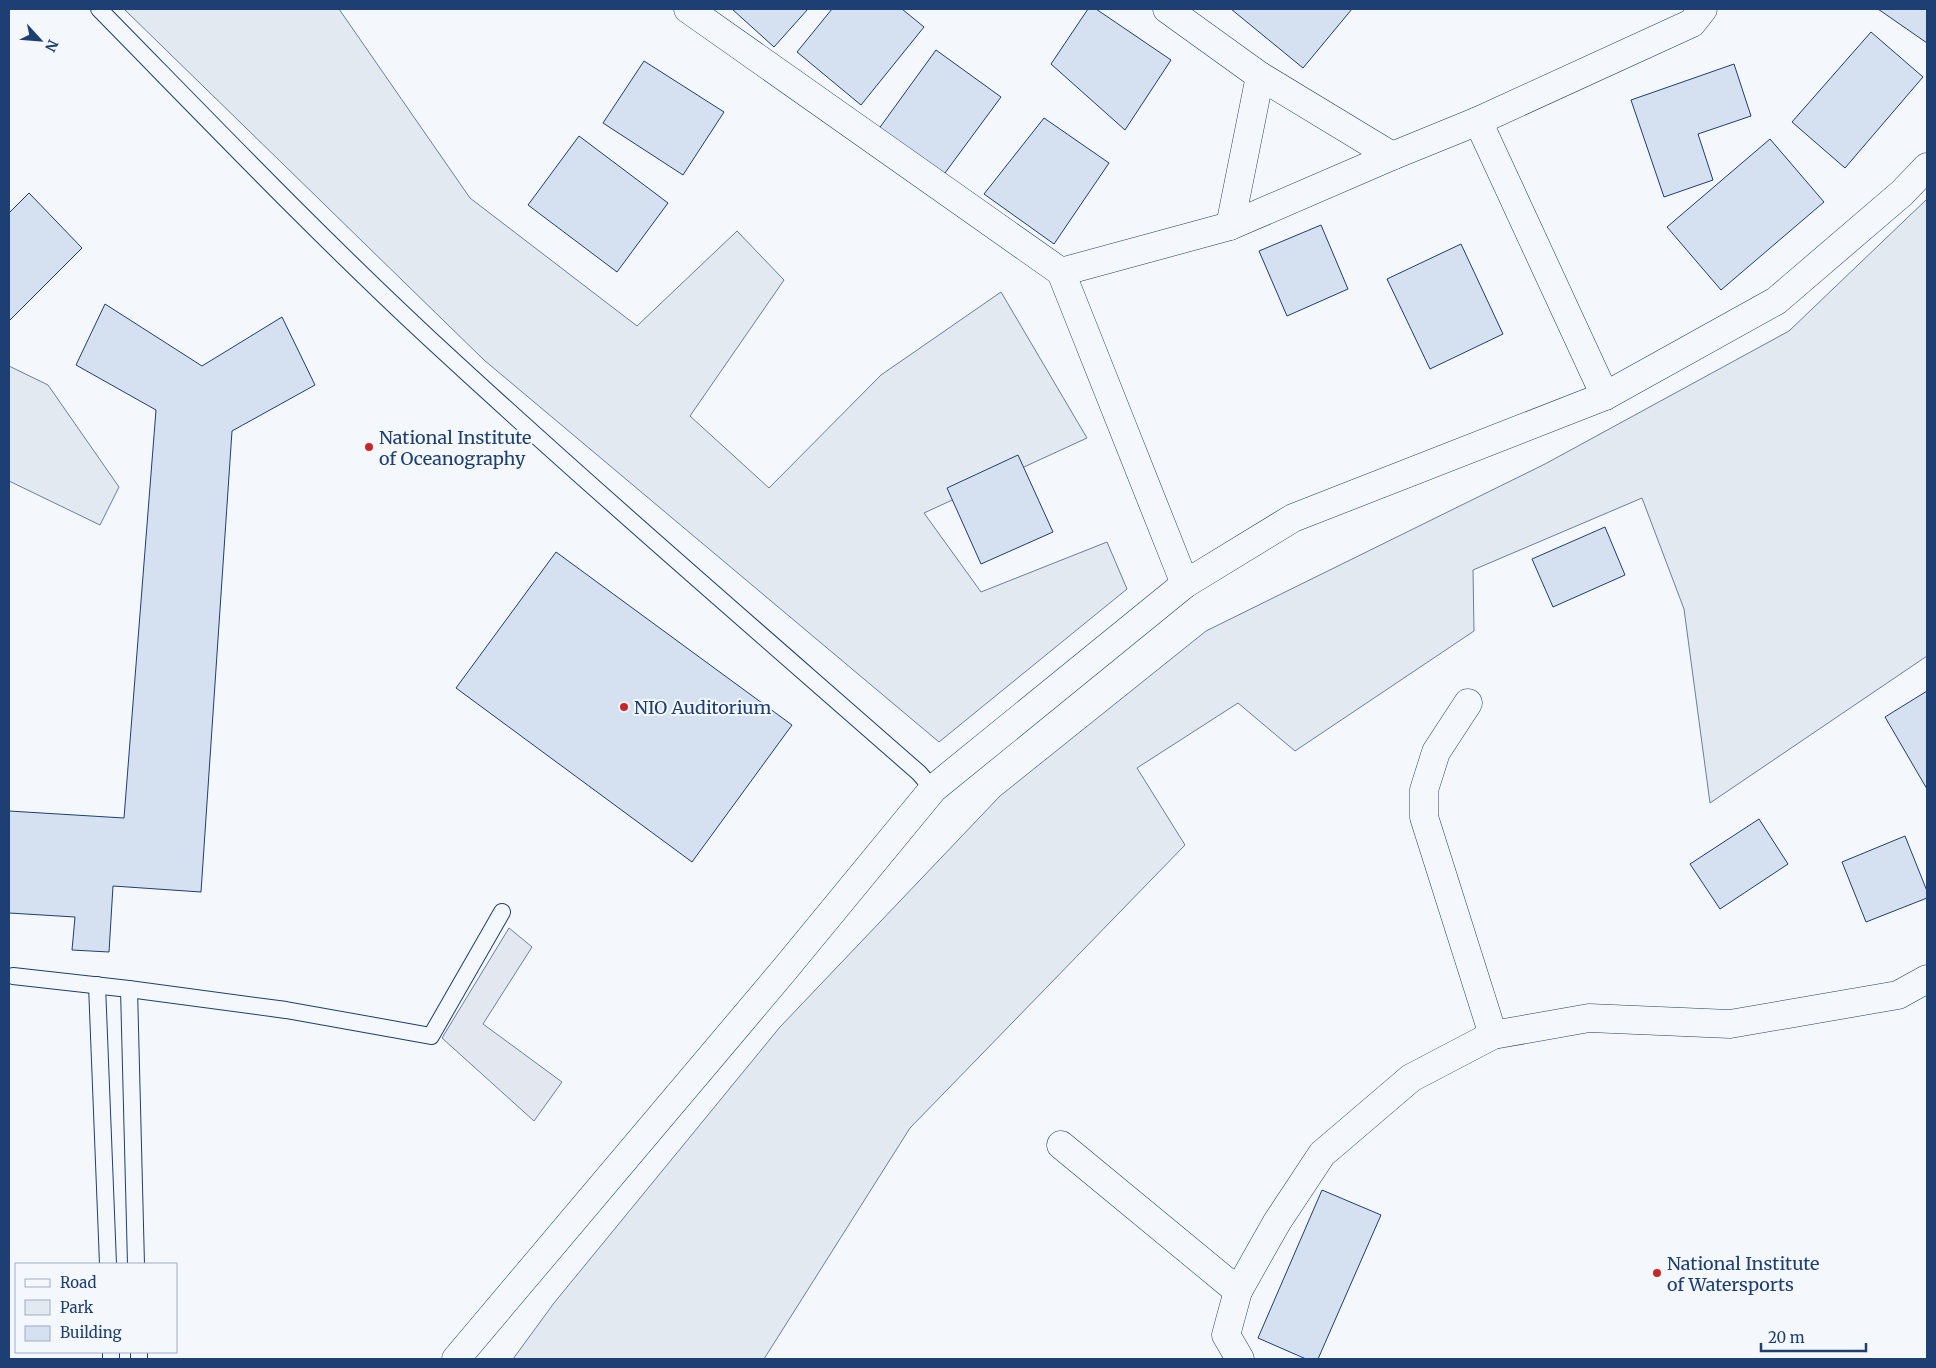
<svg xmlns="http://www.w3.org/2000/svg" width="1936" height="1368" viewBox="0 0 1936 1368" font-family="Merriweather,serif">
<rect width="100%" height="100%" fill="#f4f7fb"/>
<g fill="#e3e9f0" stroke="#687fa3">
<path d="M124 9H339L470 198 637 326 737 231 784 280 690 416 769 488 881 375 1001 292 1087 438 924 513 981 592 1107 542 1127 589 939 742 484 360Z"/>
<path d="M1927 199V656L1710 803 1684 609 1642 498 1473 570 1474 631 1295 751 1238 703 1137 768 1185 845 910 1128 764 1359H513L554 1303 780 1027 1000 796 1206 631 1545 464 1789 331Z"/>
<path d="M9 366 48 385 119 487 100 525 9 481Z"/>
</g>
<path fill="#e3e8f0" stroke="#687fa3" d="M509 928 532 947 483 1024 562 1082 534 1121 442 1038Z"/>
<g fill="#d5e0f0" stroke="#1d3f73">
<path d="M732 9H808L774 47Z"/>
<path d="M832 9H902L924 27 861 105 797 52Z"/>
<path d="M1088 9H1096L1171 60 1125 130 1051 64Z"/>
<path d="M1231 9H1352L1303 68Z"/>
<path d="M1878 9H1927V43Z"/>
<path d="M1871 32 1923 77 1845 168 1792 122Z"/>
<path d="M936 50 1001 97 942 177 878 130Z"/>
<path d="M644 61 724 112 683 175 603 123Z"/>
<path d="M1734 64 1751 116 1698 134 1713 180 1664 197 1631 100Z"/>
<path d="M1044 118 1109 163 1054 244 984 194Z"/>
<path d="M579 136 668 203 617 272 528 205Z"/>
<path d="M1770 139 1824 202 1721 290 1667 227Z"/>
<path d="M29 193 82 248 9 321V213Z"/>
<path d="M1321 225 1348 289 1287 316 1259 251Z"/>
<path d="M1461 244 1503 334 1430 369 1387 279Z"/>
<path d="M105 304 202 366 282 317 315 385 232 431 201 892 113 886 109 952 72 950 75 917 9 913V811L124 818 156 410 76 365Z"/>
<path d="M1018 455 1053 532 981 564 947 488Z"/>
<path d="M1605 527 1625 575 1553 607 1532 559Z"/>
<path d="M556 552 792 725 692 862 456 688Z"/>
<path d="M1927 691V789L1885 717Z"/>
<path d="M1759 819 1788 864 1720 909 1690 864Z"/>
<path d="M1905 836 1927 891V898L1866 922 1842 862Z"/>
<path d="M1322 1190 1381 1215 1318 1359H1306L1258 1338Z"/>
</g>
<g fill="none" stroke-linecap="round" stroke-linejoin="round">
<defs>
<g id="lane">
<path d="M99 9C208 120 316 233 430 339 590 487 755 629 919 773L933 789"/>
<path d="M13 976 129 989 286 1010 431 1036 502 912"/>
<path d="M97 985 108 1264"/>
<path d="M129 989 136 1264"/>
<path d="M111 1352V1359"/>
<path d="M139 1352V1359"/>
</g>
<g id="street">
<path d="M688 9 1061 272 1185 584"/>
<path d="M1167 9 1260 76 1230 226"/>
<path d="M1260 76 1392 156"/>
<path d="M1478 121 1605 396"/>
<path d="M1061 272 1230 226 1392 156 1478 121 1692 23 1703 9"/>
<path d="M1468 703 1436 752 1424 790V817L1493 1035"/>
<path d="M1061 1145 1238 1291"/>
<path d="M1240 1359 1226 1335 1238 1291 1277 1222 1322 1154 1411 1078 1493 1035 1589 1018 1730 1024 1898 995 1927 979"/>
</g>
<path id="secondary" d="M456 1359 785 969 933 789 1185 584 1293 518 1605 396 1776 301 1902 193 1927 167"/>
</defs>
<use href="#lane" stroke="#1d3f73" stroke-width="18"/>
<use href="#street" stroke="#1d3f73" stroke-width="29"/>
<use href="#secondary" stroke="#1d3f73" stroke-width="29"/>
<use href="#lane" stroke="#f4f7fb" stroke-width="16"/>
<use href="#street" stroke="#f4f7fb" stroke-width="28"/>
<use href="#secondary" stroke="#f4f7fb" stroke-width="28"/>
</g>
<g fill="#c62828" stroke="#f4f7fb" stroke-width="2">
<circle cx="369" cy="447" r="5"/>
<circle cx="624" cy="707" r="5"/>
<circle cx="1657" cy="1273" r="5"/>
</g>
<g text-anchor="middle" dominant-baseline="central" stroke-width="4" stroke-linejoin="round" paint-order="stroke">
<g font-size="18" fill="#1d3f73" stroke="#f4f7fb" text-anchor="start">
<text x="379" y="437">National Institute<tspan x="379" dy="21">of Oceanography</tspan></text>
<text x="634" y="707">NIO Auditorium</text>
<text x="1667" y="1263">National Institute<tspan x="1667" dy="21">of Watersports</tspan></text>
</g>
</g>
<rect width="1936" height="1368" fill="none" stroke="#1d3f73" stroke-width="20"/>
<rect x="15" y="1263" width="162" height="90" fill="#f4f7fb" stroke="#9eadc5"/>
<rect x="25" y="1279" width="25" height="8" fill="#f4f7fb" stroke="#9eadc5"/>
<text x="60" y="1288" font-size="15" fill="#1d3f73">Road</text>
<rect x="25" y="1300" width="25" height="15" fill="#e3e9f0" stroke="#9eadc5"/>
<text x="60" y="1313" font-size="15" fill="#1d3f73">Park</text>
<rect x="25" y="1326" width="25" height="15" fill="#d5e0f0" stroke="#9eadc5"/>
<text x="60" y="1338" font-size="15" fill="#1d3f73">Building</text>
<g transform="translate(40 40) rotate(116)" stroke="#f4f7fb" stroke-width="4" paint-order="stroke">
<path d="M0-4L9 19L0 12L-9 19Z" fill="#1d3f73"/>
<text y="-8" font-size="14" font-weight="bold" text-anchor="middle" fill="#1d3f73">N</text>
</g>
<path d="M1761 1343v8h105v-8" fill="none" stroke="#1d3f73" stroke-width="2.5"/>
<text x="1768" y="1343" font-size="15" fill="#1d3f73" stroke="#f4f7fb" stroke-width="4" paint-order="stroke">20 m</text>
</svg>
